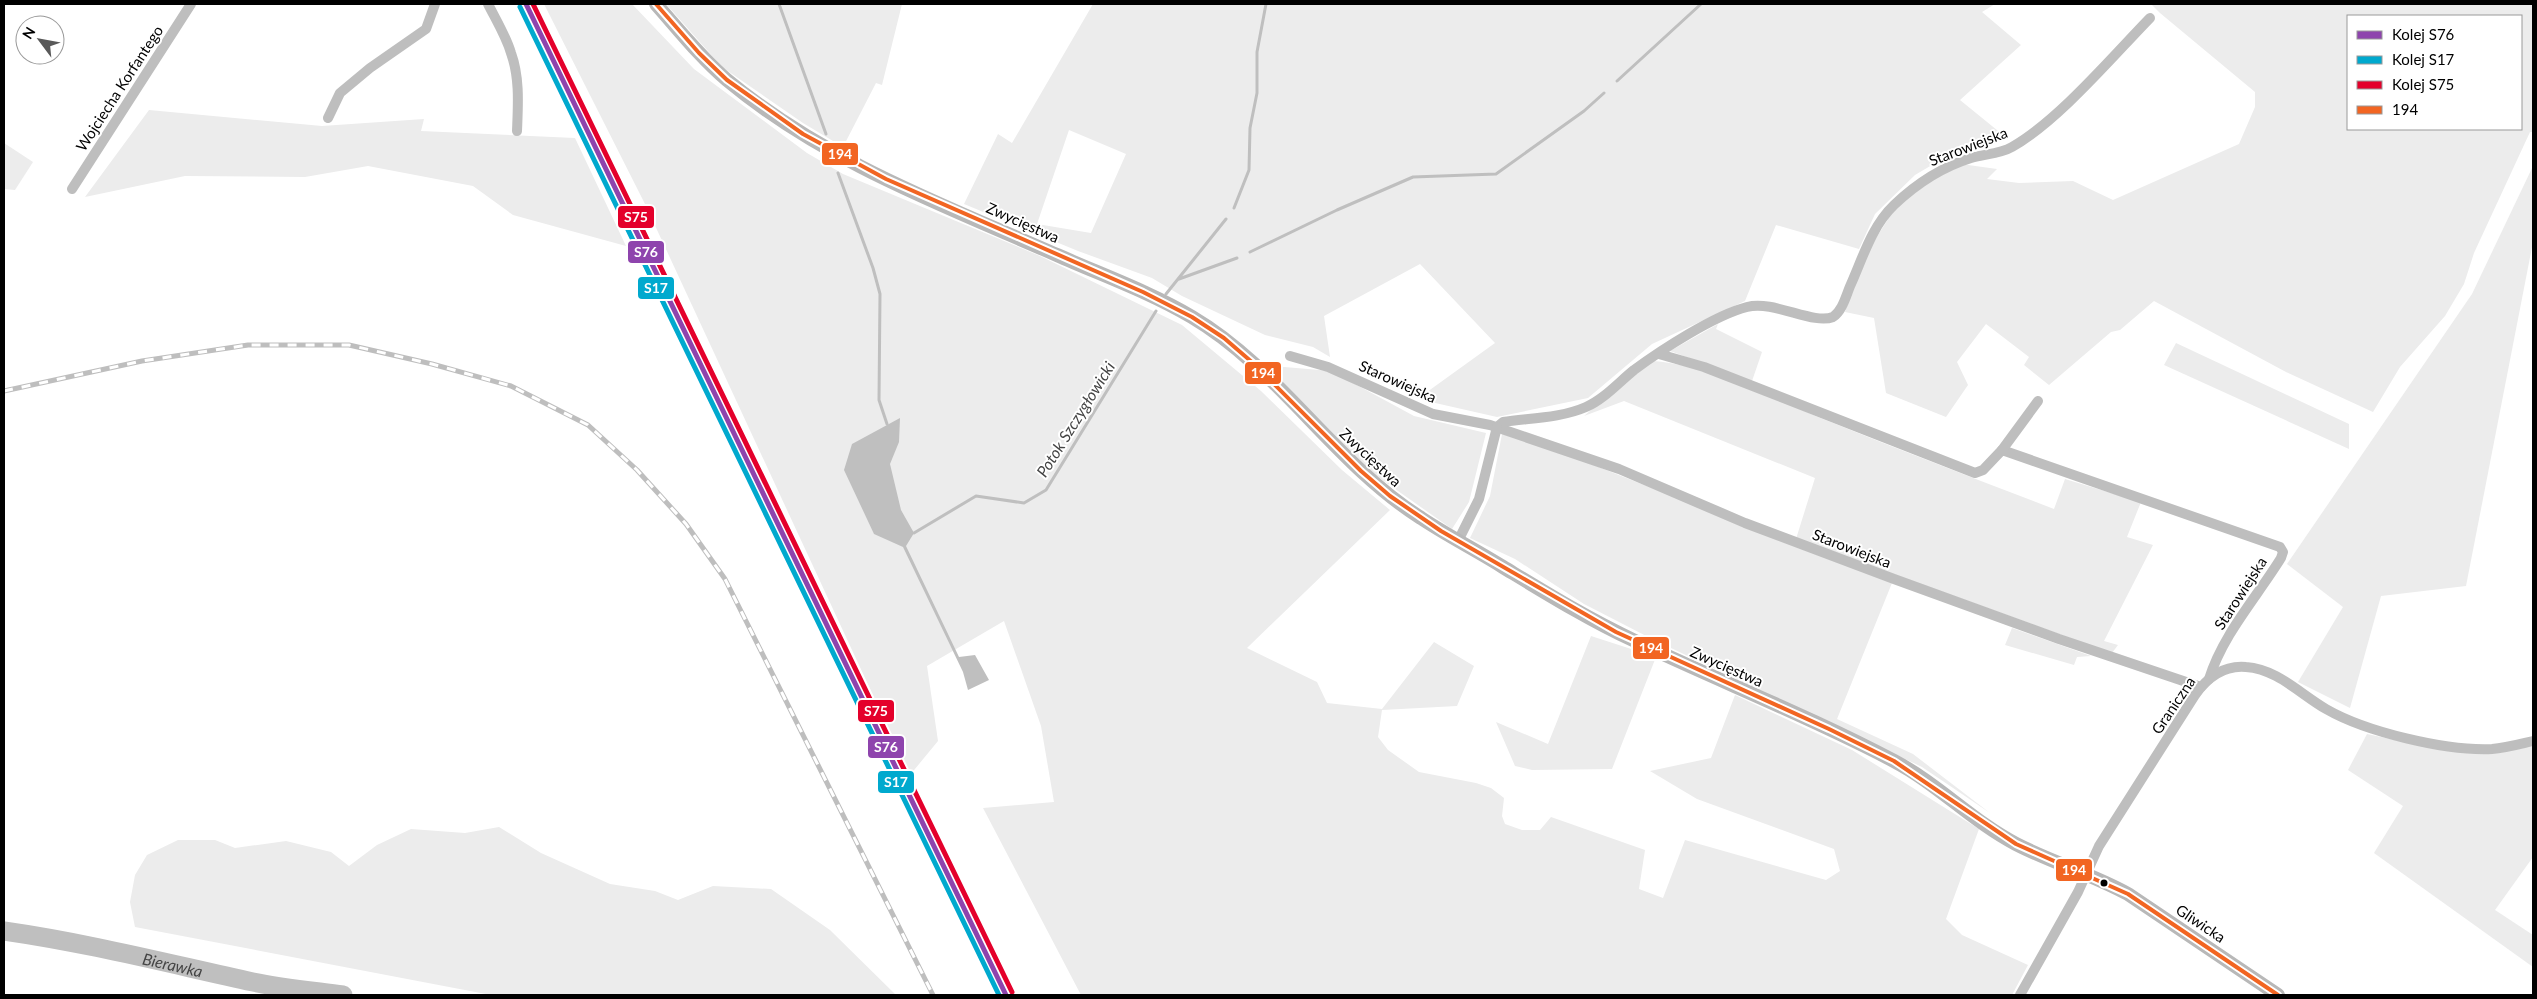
<svg xmlns="http://www.w3.org/2000/svg" width="2537" height="999" viewBox="0 0 2537 999" font-family="Lato,sans-serif">
<rect width="100%" height="100%" fill="#fff"/>
<g fill="#ececec" fill-rule="evenodd">
<path d="M544 4H632L694 69 807 153 843 174 1040 256 1182 325 1261 391 1342 470 1390 510 1247 648 1317 682 1327 703 1382 709 1434 642 1474 666 1457 706 1382 710 1378 737 1388 750 1419 772 1476 783 1491 788 1504 798 1502 816 1505 824 1522 830H1540L1551 817 1645 850 1639 889 1663 898 1685 840 1826 880 1840 871 1834 849 1697 799 1650 771 1711 758 1735 695 1852 750 1979 829 1946 919 1962 935 2028 965 2012 995H1081L983 808 1054 802 1041 726 1004 621 927 666 938 741 910 775 645 204Z"/>
<path d="M666 4H902L882 85 876 83 843 147 803 123 722 67Z"/>
<path d="M1093 4H1995L1982 12 2021 45 1960 100 2008 139 1937 162 1915 175 1875 214 1859 249 1776 225 1745 301 1652 344 1588 398 1497 417 1422 400 1427 392 1495 343 1420 264 1324 316 1330 357 1313 347 1265 335 1182 296 1152 278 1078 251 964 204 998 134 1012 143ZM1069 130 1126 154 1091 233 1037 224Z"/>
<path d="M2151 4H2533V132H2530L2474 253 2464 284 2445 316 2400 367 2373 412 2286 372 2154 301 2120 330 2111 332 2049 385 2024 365 2029 357 1986 324 1957 362 1968 385 1946 417 1886 393 1874 318 1845 312 1867 252 1896 207 1933 177 1961 164 1997 169 1987 179 2019 183 2073 181 2113 200 2239 144 2255 107V92L2160 13ZM2348 16H2521V129H2348Z"/>
<path d="M149 110 322 126 424 119 421 131 575 138 626 246 513 215 473 186 368 166 305 177 185 176 85 197Z"/>
<path d="M4 143 33 162 15 190 4 189Z"/>
<path d="M2533 166V242L2466 586 2381 596 2350 708 2298 682 2343 607 2287 564 2472 294Z"/>
<path d="M1718 324 1716 329 1762 352 1752 381 1670 351Z"/>
<path d="M2176 343 2349 424V449L2164 365Z"/>
<path d="M1653 361C1715 366 1771 398 1828 421 1903 451 1978 480 2054 509L2065 479 2141 502 2127 537 2153 545 2104 641 2118 645 2112 653 1796 539 1815 478 1624 401 1584 416 1626 380Z"/>
<path d="M1262 365 1331 371 1414 416 1486 433 1469 502 1452 529 1354 460Z"/>
<path d="M1502 434 1553 449 1892 583 1837 719 1913 754 1990 813 1922 767 1652 639 1584 604 1515 559 1470 538 1490 496Z"/>
<path d="M2012 628 2091 656 2077 657 2074 665 2005 645Z"/>
<path d="M1591 636 1656 657 1612 769 1532 770 1515 766 1496 722 1548 744Z"/>
<path d="M2367 734 2437 749 2533 745V857L2495 910 2533 935V967L2374 853 2403 806 2348 770Z"/>
<path d="M499 827 541 853 610 884 655 891 678 900 713 886 771 889 830 930 896 995H491L135 927 130 902 135 875 147 855 178 840H215L235 848 286 841 331 852 349 866 377 845 411 829 465 833Z"/>
</g>
<path fill="#bfbfbf" d="M900 418 899 442 890 464 901 510 914 533 906 546 959 657 975 655 989 680 968 690 963 672 903 547 874 534 844 470 852 444Z"/>
<g fill="none" stroke-linecap="round" stroke-linejoin="round">
<g stroke="#bfbfbf" stroke-width="3">
<path d="M779 4 826 134"/>
<path d="M1617 81 1701 4"/>
<path d="M838 173 873 268 880 294 879 400 887 424"/>
<path d="M1234 208 1249 170 1250 128 1257 93V52L1266 4"/>
<path d="M1250 252 1337 210 1413 177 1496 174 1584 111 1604 93"/>
<path d="M1179 279 1237 258"/>
<path d="M1166 294 1226 219"/>
<path d="M914 533 976 496 1024 503 1046 490 1156 311"/>
</g>
<path stroke="#bfbfbf" stroke-width="19" id="s1" d="M4 931C88 943 170 964 253 982 282 988 313 991 343 995"/>
<g stroke="#bebebe" stroke-width="10">
<path d="M488 4C496 20 506 36 511 53 520 78 518 105 517 131"/>
<path d="M328 118 340 93 370 68 426 29 435 4"/>
<path d="M72 189 191 4"/>
<path d="M1659 354 1704 367 1975 473 1983 470 2002 450 2280 547 2283 552 2281 558C2257 597 2223 634 2209 679"/>
<path d="M1290 356 1328 367 1433 414 1490 425 1619 469 1745 523 1894 579 2059 639 2201 687"/>
<path d="M1497 427 1503 422C1530 418 1561 418 1586 407 1604 399 1618 383 1634 370 1661 350 1715 315 1747 307 1774 300 1813 325 1833 317 1843 310 1846 295 1851 284 1863 257 1872 226 1894 205 1916 184 1942 167 1971 158 1984 154 2000 154 2012 147 2058 121 2112 57 2150 18"/>
<path d="M2002 450 2038 401"/>
<path d="M1458 541 1479 499 1497 427"/>
<path d="M2020 995 2078 892 2099 846 2195 695C2207 678 2224 665 2246 667 2277 669 2300 694 2326 709 2366 732 2445 751 2492 749 2506 748 2520 744 2533 741"/>
</g>
<path stroke="#b8b8b8" stroke-width="14" d="M656 4C679 30 701 58 727 80 824 161 943 205 1057 255 1102 275 1150 292 1192 317 1280 369 1334 463 1421 518 1448 536 1476 550 1503 567 1546 593 1588 619 1633 640 1719 681 1809 716 1894 761 1938 784 1972 821 2016 844 2053 863 2092 874 2128 894L2278 995"/>
<defs>
<path id="rail" d="M4 391 142 361 248 345H349L432 364 511 386 588 425 637 470 686 524 725 579 933 995"/>
</defs>
<use href="#rail" stroke="#bebebe" stroke-width="5"/>
<use href="#rail" stroke="#fff" stroke-width="3" stroke-dasharray="9" stroke-linecap="butt"/>
<defs>
<path id="bus-1" d="M656 4 699 53 727 80 803 134 886 179 1143 292 1192 317 1224 338 1253 363 1361 471 1390 496 1441 531 1616 632 1829 729 1894 761 2016 844 2128 894 2278 995"/>
</defs>
<use href="#bus-1" stroke="#fff" stroke-width="8"/>
<use href="#bus-1" stroke="#f26522" stroke-width="4"/>
<defs>
<path id="rail-1" d="M526 4 1006 995"/>
<path id="rail-2" d="M520 7 999 995"/>
<path id="rail-3" d="M533 4 1012 992"/>
</defs>
<use href="#rail-1" stroke="#fff" stroke-width="9"/>
<use href="#rail-2" stroke="#fff" stroke-width="9"/>
<use href="#rail-3" stroke="#fff" stroke-width="9"/>
<use href="#rail-1" stroke="#8e44ad" stroke-width="5"/>
<use href="#rail-2" stroke="#00a9ce" stroke-width="5"/>
<use href="#rail-3" stroke="#e4002b" stroke-width="5"/>
</g>
<circle fill="#000" stroke="#fff" stroke-width="2" cx="2104" cy="883" r="4.5"/>
<g text-anchor="middle" dominant-baseline="central" stroke-width="4" stroke-linejoin="round" paint-order="stroke">
<g font-size="15" fill="#000" stroke="#fff">
<text transform="translate(119 88) rotate(-57)">Wojciecha Korfantego</text>
<text transform="translate(1968 146) rotate(-21)">Starowiejska</text>
<text transform="translate(1023 222) rotate(24)">Zwycięstwa</text>
<text transform="translate(1398 381) rotate(24)">Starowiejska</text>
<text transform="translate(1371 457) rotate(43)">Zwycięstwa</text>
<text transform="translate(1852 548) rotate(21)">Starowiejska</text>
<text transform="translate(2240 593) rotate(-57)">Starowiejska</text>
<text transform="translate(1727 666) rotate(24)">Zwycięstwa</text>
<text transform="translate(2173 705) rotate(-56)">Graniczna</text>
<text transform="translate(2201 923) rotate(34)">Gliwicka</text>
</g>
<g font-size="16" font-style="italic" fill="#444" stroke="#fff">
<text transform="translate(1075 419) rotate(-58)">Potok Szczygłowicki</text>
<text stroke="none"><textPath href="#s1" startOffset="172">Bierawka</textPath></text>
</g>
</g>
<g stroke="#fff" stroke-width="2">
<rect x="821" y="142" width="38" height="24" rx="5" fill="#f26522"/>
<rect x="617" y="205" width="38" height="24" rx="5" fill="#e4002b"/>
<rect x="627" y="240" width="38" height="24" rx="5" fill="#8e44ad"/>
<rect x="637" y="276" width="38" height="24" rx="5" fill="#00a9ce"/>
<rect x="1244" y="361" width="38" height="24" rx="5" fill="#f26522"/>
<rect x="1632" y="636" width="38" height="24" rx="5" fill="#f26522"/>
<rect x="857" y="699" width="38" height="24" rx="5" fill="#e4002b"/>
<rect x="867" y="735" width="38" height="24" rx="5" fill="#8e44ad"/>
<rect x="877" y="770" width="38" height="24" rx="5" fill="#00a9ce"/>
<rect x="2055" y="858" width="38" height="24" rx="5" fill="#f26522"/>
</g>
<g font-size="14" text-anchor="middle" font-weight="bold" fill="#fff">
<text x="840" y="159">194</text>
<text x="636" y="222">S75</text>
<text x="646" y="257">S76</text>
<text x="656" y="293">S17</text>
<text x="1263" y="378">194</text>
<text x="1651" y="653">194</text>
<text x="876" y="716">S75</text>
<text x="886" y="752">S76</text>
<text x="896" y="787">S17</text>
<text x="2074" y="875">194</text>
</g>
<rect width="2537" height="999" fill="none" stroke="#000000" stroke-width="10"/>
<rect x="2347" y="15" width="175" height="115" fill="#ffffff" stroke="#999999"/>
<rect x="2357" y="31" width="25" height="8" fill="#8e44ad" stroke="#999999"/>
<text x="2392" y="40" font-size="15" fill="#000000">Kolej S76</text>
<rect x="2357" y="56" width="25" height="8" fill="#00a9ce" stroke="#999999"/>
<text x="2392" y="65" font-size="15" fill="#000000">Kolej S17</text>
<rect x="2357" y="81" width="25" height="8" fill="#e4002b" stroke="#999999"/>
<text x="2392" y="90" font-size="15" fill="#000000">Kolej S75</text>
<rect x="2357" y="106" width="25" height="8" fill="#f26522" stroke="#999999"/>
<text x="2392" y="115" font-size="15" fill="#000000">194</text>
<g transform="translate(40 40) rotate(302)"><circle r="24" fill="#ffffff" stroke="#999999"/>
<path d="M0-4L9 19L0 12L-9 19Z" fill="#595959"/>
<text y="-8" font-size="14" font-weight="bold" text-anchor="middle" fill="#000000">N</text>
</g>
</svg>
